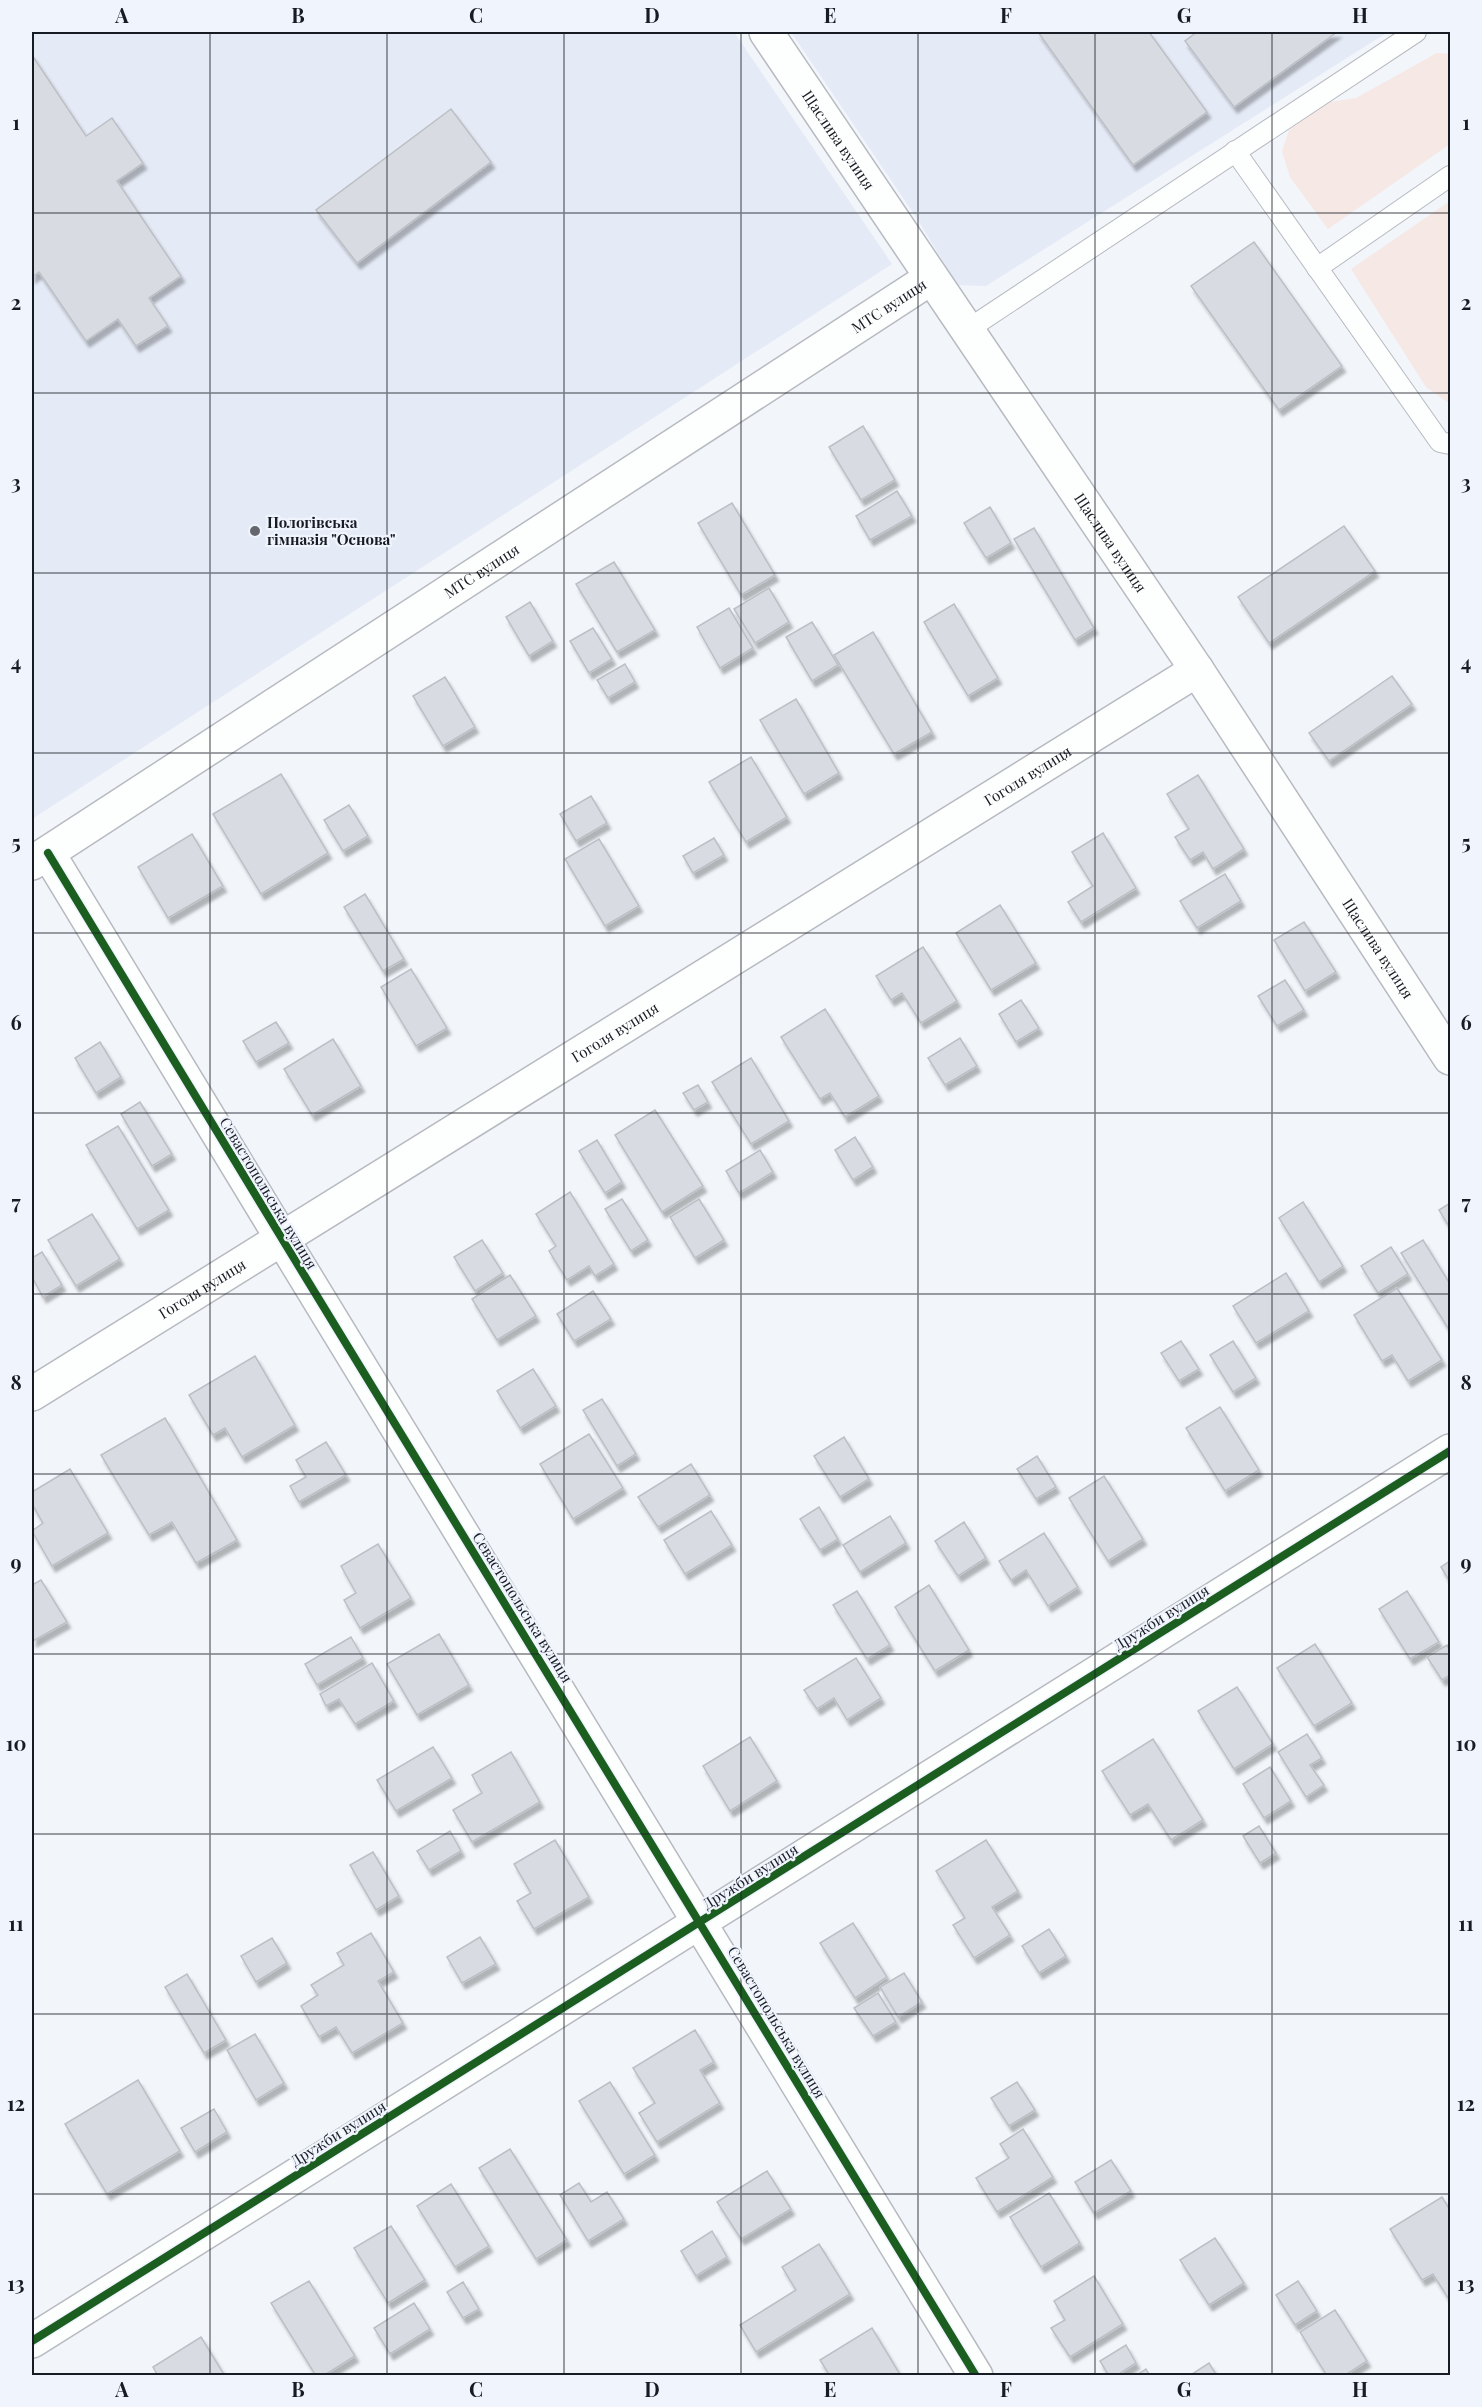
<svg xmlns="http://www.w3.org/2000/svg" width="1482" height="2407" viewBox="0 0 1482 2407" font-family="'Playfair Display',serif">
<defs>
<filter id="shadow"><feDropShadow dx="3.5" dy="6" stdDeviation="1.5" flood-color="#0004"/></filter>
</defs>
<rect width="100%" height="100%" fill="#f2f5fa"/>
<g fill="#e4eaf6">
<path d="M32 32H734L892 264 32 819Z"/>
<path d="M791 32H1388L986 286 957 285 918 220Z"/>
</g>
<g fill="#f6e8e4">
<path d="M1437 53 1450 54V144L1328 229 1290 177 1282 151 1289 130 1312 110 1330 102 1356 98Z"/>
<path d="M1450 201V404L1426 387 1351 269Z"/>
</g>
<g fill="#d8dce2" stroke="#bcbfc5" stroke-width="1.5" filter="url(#shadow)">
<path d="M1038 32H1149L1207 112 1133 165Z"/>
<path d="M1197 32H1337L1234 107 1185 41Z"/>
<path d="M32 55 86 136 112 118 143 163 117 181 181 276 149 298 168 326 136 346 118 319 86 341 39 272 32 277Z"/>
<path d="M451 109 491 162 357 263 316 210Z"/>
<path d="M1254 242 1342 366 1279 410 1191 286Z"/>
<path d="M863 426 895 480 861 500 829 447Z"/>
<path d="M897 491 912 516 870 540 856 516Z"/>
<path d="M732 503 775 575 741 595 698 523Z"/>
<path d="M990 507 1011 543 986 558 964 523Z"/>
<path d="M1344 526 1375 571 1269 643 1238 597Z"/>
<path d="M1034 528 1094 628 1075 640 1014 539Z"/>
<path d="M614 562 655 630 617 652 576 584Z"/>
<path d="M769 588 789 622 755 643 734 609Z"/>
<path d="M530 602 553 641 529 656 506 617Z"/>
<path d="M954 604 998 678 968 696 924 622Z"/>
<path d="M729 608 753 648 720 668 697 627Z"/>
<path d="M812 622 838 665 812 681 786 637Z"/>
<path d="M593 628 612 659 589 673 570 641Z"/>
<path d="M873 632 932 732 894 754 834 655Z"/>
<path d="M625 664 635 682 608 698 597 680Z"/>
<path d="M1392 676 1412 704 1329 761 1309 733Z"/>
<path d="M445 677 475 727 443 746 413 696Z"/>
<path d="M796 699 839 773 804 794 760 720Z"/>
<path d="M751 757 787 817 746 842 709 782Z"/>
<path d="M281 774 328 853 261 894 213 814Z"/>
<path d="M1198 775 1244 849 1213 869 1203 852 1190 860 1175 837 1189 829 1167 794Z"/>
<path d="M591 796 607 823 576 841 560 814Z"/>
<path d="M349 805 368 836 343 851 324 820Z"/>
<path d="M1103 833 1136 888 1081 922 1068 902 1093 886 1072 852Z"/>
<path d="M192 834 223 886 168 918 138 867Z"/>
<path d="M714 838 724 855 693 873 683 856Z"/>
<path d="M599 839 639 906 605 926 565 859Z"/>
<path d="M1225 874 1241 901 1197 928 1180 901Z"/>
<path d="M365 894 404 959 383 971 344 907Z"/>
<path d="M1000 905 1036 963 991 990 956 933Z"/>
<path d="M1304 922 1336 972 1305 991 1274 940Z"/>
<path d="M923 947 957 1001 921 1023 902 993 891 1000 876 976Z"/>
<path d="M411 969 447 1028 416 1046 381 987Z"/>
<path d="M1285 980 1304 1010 1277 1026 1258 996Z"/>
<path d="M1021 1000 1039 1028 1016 1042 999 1014Z"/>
<path d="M825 1009 879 1096 845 1117 830 1093 820 1099 781 1037Z"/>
<path d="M276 1022 289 1043 256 1062 243 1041Z"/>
<path d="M960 1038 977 1066 945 1085 928 1058Z"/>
<path d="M333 1039 361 1086 312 1115 284 1069Z"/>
<path d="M100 1042 121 1077 96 1093 75 1058Z"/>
<path d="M751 1058 789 1121 751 1144 712 1082Z"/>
<path d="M698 1085 708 1102 694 1110 683 1093Z"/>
<path d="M140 1102 172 1154 152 1166 121 1114Z"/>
<path d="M655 1110 703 1186 662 1212 615 1135Z"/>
<path d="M118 1126 169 1210 137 1229 86 1145Z"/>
<path d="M855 1137 873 1167 853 1180 835 1150Z"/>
<path d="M597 1140 622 1182 605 1193 579 1151Z"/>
<path d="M760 1150 773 1172 739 1193 726 1171Z"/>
<path d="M570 1192 614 1264 595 1276 589 1266 567 1280 549 1251 556 1246 536 1214Z"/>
<path d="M622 1199 648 1240 631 1251 605 1209Z"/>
<path d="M699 1199 724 1240 695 1258 670 1217Z"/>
<path d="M1303 1202 1343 1266 1319 1282 1279 1218Z"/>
<path d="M1450 1203V1228L1439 1210Z"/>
<path d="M92 1214 120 1259 76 1286 48 1240Z"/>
<path d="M482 1240 503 1273 475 1291 454 1257Z"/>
<path d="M1423 1240 1450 1284V1327L1448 1328 1401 1253Z"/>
<path d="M1391 1247 1408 1274 1378 1293 1361 1266Z"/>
<path d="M42 1252 62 1285 43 1297 32 1277V1258Z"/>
<path d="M1286 1273 1309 1311 1256 1343 1233 1306Z"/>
<path d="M510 1275 536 1316 497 1340 472 1299Z"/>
<path d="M1397 1288 1442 1360 1408 1381 1392 1355 1382 1361 1354 1315Z"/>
<path d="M593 1291 611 1319 574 1341 557 1314Z"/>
<path d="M1181 1341 1199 1369 1179 1381 1161 1353Z"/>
<path d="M1233 1341 1256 1378 1233 1392 1210 1355Z"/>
<path d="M255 1356 295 1425 242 1457 225 1428 213 1435 189 1395Z"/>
<path d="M533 1369 556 1406 520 1428 497 1391Z"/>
<path d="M602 1399 636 1454 617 1466 583 1410Z"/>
<path d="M1220 1407 1259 1470 1225 1491 1186 1428Z"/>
<path d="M165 1418 237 1540 196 1563 172 1522 149 1535 101 1455Z"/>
<path d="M589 1434 623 1488 573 1519 540 1464Z"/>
<path d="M844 1437 869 1479 840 1497 814 1456Z"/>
<path d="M326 1442 346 1475 299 1502 290 1486 306 1477 296 1460Z"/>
<path d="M1037 1456 1056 1487 1036 1499 1017 1469Z"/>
<path d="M691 1464 710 1495 658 1527 638 1497Z"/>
<path d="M70 1469 108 1533 52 1566 32 1531 43 1523 32 1504V1492Z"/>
<path d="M1104 1476 1143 1539 1108 1561 1069 1498Z"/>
<path d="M819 1507 838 1539 820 1550 800 1519Z"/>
<path d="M711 1511 732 1545 685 1574 664 1540Z"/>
<path d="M890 1516 906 1543 860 1572 843 1545Z"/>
<path d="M964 1522 986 1558 958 1576 935 1541Z"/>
<path d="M1044 1533 1078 1587 1048 1606 1026 1570 1011 1580 999 1561Z"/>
<path d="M378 1544 411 1598 360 1628 344 1600 356 1593 341 1566Z"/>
<path d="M1450 1561V1582L1441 1567Z"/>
<path d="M41 1580 67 1622 33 1641 32 1585Z"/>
<path d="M929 1585 969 1650 935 1671 895 1607Z"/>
<path d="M857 1591 890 1645 867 1659 833 1605Z"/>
<path d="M1407 1591 1439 1642 1410 1659 1379 1609Z"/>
<path d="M439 1634 469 1685 417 1715 387 1664Z"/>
<path d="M351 1637 363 1658 317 1685 305 1664Z"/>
<path d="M1315 1644 1352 1703 1314 1726 1277 1668Z"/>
<path d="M1447 1645 1450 1651V1675L1442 1680 1427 1657Z"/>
<path d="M856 1658 881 1698 847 1720 834 1698 817 1709 804 1690Z"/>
<path d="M372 1663 394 1701 355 1724 339 1699 326 1706 320 1694Z"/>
<path d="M1237 1687 1273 1744 1234 1769 1198 1711Z"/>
<path d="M1307 1734 1322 1758 1310 1765 1324 1785 1306 1797 1278 1752Z"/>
<path d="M750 1737 777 1781 730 1811 703 1766Z"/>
<path d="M1153 1739 1203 1820 1171 1840 1148 1804 1130 1815 1102 1771Z"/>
<path d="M433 1747 452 1778 396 1811 377 1780Z"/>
<path d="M511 1752 540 1802 472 1842 453 1810 482 1793 472 1775Z"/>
<path d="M1270 1767 1291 1801 1264 1818 1243 1784Z"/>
<path d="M1259 1826 1276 1853 1260 1863 1243 1836Z"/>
<path d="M450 1831 461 1851 429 1870 417 1851Z"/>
<path d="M555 1840 589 1897 534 1929 517 1901 531 1893 514 1864Z"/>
<path d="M986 1840 1018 1891 992 1907 1010 1935 974 1958 953 1925 965 1918 936 1871Z"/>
<path d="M373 1852 399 1896 376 1910 350 1865Z"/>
<path d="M853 1923 887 1977 855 1998 820 1943Z"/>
<path d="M1049 1929 1066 1956 1039 1973 1022 1946Z"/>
<path d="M371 1933 394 1972 378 1981 403 2023 352 2053 336 2027 319 2037 301 2006 318 1995 311 1985 344 1965 337 1953Z"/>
<path d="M480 1937 496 1964 462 1983 447 1957Z"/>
<path d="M272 1938 287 1963 256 1982 241 1956Z"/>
<path d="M904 1973 922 2002 898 2017 880 1987Z"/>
<path d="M187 1974 226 2040 204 2053 165 1987Z"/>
<path d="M878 1993 896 2022 873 2036 854 2008Z"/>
<path d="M695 2030 714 2062 700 2070 720 2103 657 2142 639 2113 655 2103 633 2068Z"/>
<path d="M255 2034 284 2083 256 2100 227 2050Z"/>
<path d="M138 2080 180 2151 107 2194 65 2124Z"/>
<path d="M610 2082 655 2155 624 2174 579 2101Z"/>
<path d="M1017 2082 1035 2110 1009 2126 991 2098Z"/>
<path d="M214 2109 227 2132 195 2152 181 2128Z"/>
<path d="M1023 2129 1053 2177 997 2212 976 2178 1009 2158 1000 2144Z"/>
<path d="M510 2149 567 2240 536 2259 479 2168Z"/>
<path d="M1111 2160 1131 2191 1094 2213 1075 2182Z"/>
<path d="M767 2171 791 2209 741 2239 717 2202Z"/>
<path d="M579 2183 591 2202 607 2192 624 2219 588 2241 560 2195Z"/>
<path d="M451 2184 489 2246 455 2267 417 2206Z"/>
<path d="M1049 2193 1080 2243 1041 2267 1010 2217Z"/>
<path d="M1442 2197 1450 2210V2301L1433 2274 1422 2280 1390 2229Z"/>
<path d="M391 2226 425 2280 388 2303 354 2248Z"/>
<path d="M712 2231 727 2257 696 2276 681 2251Z"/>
<path d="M1215 2238 1244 2283 1209 2305 1180 2260Z"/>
<path d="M819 2244 850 2294 756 2352 740 2325 796 2290 782 2267Z"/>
<path d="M1094 2276 1123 2324 1070 2357 1051 2328 1065 2320 1054 2301Z"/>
<path d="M309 2281 355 2356 323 2376H316L271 2303Z"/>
<path d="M1298 2281 1317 2311 1295 2325 1276 2295Z"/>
<path d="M463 2282 479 2309 463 2318 447 2292Z"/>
<path d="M414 2303 430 2329 390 2354 374 2328Z"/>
<path d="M1335 2310 1367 2361 1344 2376H1327L1300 2332Z"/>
<path d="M872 2328 901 2376H830L820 2360Z"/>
<path d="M201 2337 225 2376H158L153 2367Z"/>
<path d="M1126 2345 1136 2363 1116 2376H1109L1100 2361Z"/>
<path d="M1209 2363 1217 2376H1189Z"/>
<path d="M1146 2369 1150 2376H1135Z"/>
</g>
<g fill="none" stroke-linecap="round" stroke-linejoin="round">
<defs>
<g id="lane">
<path d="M1235 151 1440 442 1450 444"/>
<path d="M1317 268 1450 176"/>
<path d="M967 330 1416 32"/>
</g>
<g id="street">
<path id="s1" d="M766 32 1197 670 1450 1058"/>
<path d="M48 853C355 1362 668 1867 976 2376"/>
<path id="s2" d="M32 863 931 278"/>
<path id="s3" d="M32 1394 1197 670"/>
<path d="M32 2341 1450 1451"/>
</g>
</defs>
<use href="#lane" stroke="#b7bac0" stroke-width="22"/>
<use href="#street" stroke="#b7bac0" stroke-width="36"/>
<use href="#lane" stroke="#fdfefe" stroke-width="20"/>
<use href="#street" stroke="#fdfefe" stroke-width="33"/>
<defs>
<g id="cycleway">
<path d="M48 853C355 1362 668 1867 976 2376"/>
<path d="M32 2341 1450 1451"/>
</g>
</defs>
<use href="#cycleway" stroke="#eff4fd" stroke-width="11"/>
<use href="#cycleway" stroke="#1b5e20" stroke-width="8"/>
</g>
<path fill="none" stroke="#171b23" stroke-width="1.5" stroke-opacity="0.55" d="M210 32V2376M387 32V2376M564 32V2376M741 32V2376M918 32V2376M1095 32V2376M1272 32V2376M32 213H1450M32 393H1450M32 573H1450M32 753H1450M32 933H1450M32 1113H1450M32 1294H1450M32 1474H1450M32 1654H1450M32 1834H1450M32 2014H1450M32 2194H1450"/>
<circle fill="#64676e" stroke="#eff4fd" stroke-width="2" cx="255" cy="531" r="6"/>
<g text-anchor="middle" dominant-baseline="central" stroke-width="4.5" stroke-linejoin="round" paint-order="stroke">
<g font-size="15" fill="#171b23" stroke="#eff4fd">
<text stroke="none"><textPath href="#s1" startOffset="130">Щаслива вулиця</textPath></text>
<text stroke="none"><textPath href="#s2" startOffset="1022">МТС вулиця</textPath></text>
<text stroke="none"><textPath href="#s1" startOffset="616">Щаслива вулиця</textPath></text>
<text stroke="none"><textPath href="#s2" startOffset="536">МТС вулиця</textPath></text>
<text stroke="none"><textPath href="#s3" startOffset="1172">Гоголя вулиця</textPath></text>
<text stroke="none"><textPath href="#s1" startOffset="1102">Щаслива вулиця</textPath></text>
<text stroke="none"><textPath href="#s3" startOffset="686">Гоголя вулиця</textPath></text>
<text transform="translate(269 1193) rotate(59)">Севастопольська вулиця</text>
<text stroke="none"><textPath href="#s3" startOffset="200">Гоголя вулиця</textPath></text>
<text transform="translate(523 1607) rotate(58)">Севастопольська вулиця</text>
<text transform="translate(1161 1617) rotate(-32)">Дружби вулиця</text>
<text transform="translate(750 1876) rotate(-32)">Дружби вулиця</text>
<text transform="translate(777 2022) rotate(59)">Севастопольська вулиця</text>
<text transform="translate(338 2133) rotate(-32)">Дружби вулиця</text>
</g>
<g font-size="15" font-weight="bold" fill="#171b23" stroke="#eff4fd" text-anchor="start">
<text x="267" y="522">Пологівська<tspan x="267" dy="17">гімназія "Основа"</tspan></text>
</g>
</g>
<rect width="1482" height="2407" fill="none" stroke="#eff4fd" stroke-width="66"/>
<rect x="33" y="33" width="1416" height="2341" fill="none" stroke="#171b23" stroke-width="2"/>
<g font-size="20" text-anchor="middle" font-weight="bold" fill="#171b23">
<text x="122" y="23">A</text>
<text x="298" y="23">B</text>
<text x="476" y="23">C</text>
<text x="652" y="23">D</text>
<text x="830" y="23">E</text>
<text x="1006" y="23">F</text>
<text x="1184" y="23">G</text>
<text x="1360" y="23">H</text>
<text x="16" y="130">1</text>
<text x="1466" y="130">1</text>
<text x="16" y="310">2</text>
<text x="1466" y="310">2</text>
<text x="16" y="490">3</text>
<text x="1466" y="490">3</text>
<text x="16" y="670">4</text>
<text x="1466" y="670">4</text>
<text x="16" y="850">5</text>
<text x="1466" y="850">5</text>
<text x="16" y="1030">6</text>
<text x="1466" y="1030">6</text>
<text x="16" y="1210">7</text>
<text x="1466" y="1210">7</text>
<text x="16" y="1390">8</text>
<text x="1466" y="1390">8</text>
<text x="16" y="1570">9</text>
<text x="1466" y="1570">9</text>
<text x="16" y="1751">10</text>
<text x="1466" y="1751">10</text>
<text x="16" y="1931">11</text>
<text x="1466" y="1931">11</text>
<text x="16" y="2111">12</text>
<text x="1466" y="2111">12</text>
<text x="16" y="2291">13</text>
<text x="1466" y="2291">13</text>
<text x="122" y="2397">A</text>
<text x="298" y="2397">B</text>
<text x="476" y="2397">C</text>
<text x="652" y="2397">D</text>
<text x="830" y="2397">E</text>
<text x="1006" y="2397">F</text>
<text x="1184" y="2397">G</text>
<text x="1360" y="2397">H</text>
</g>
</svg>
